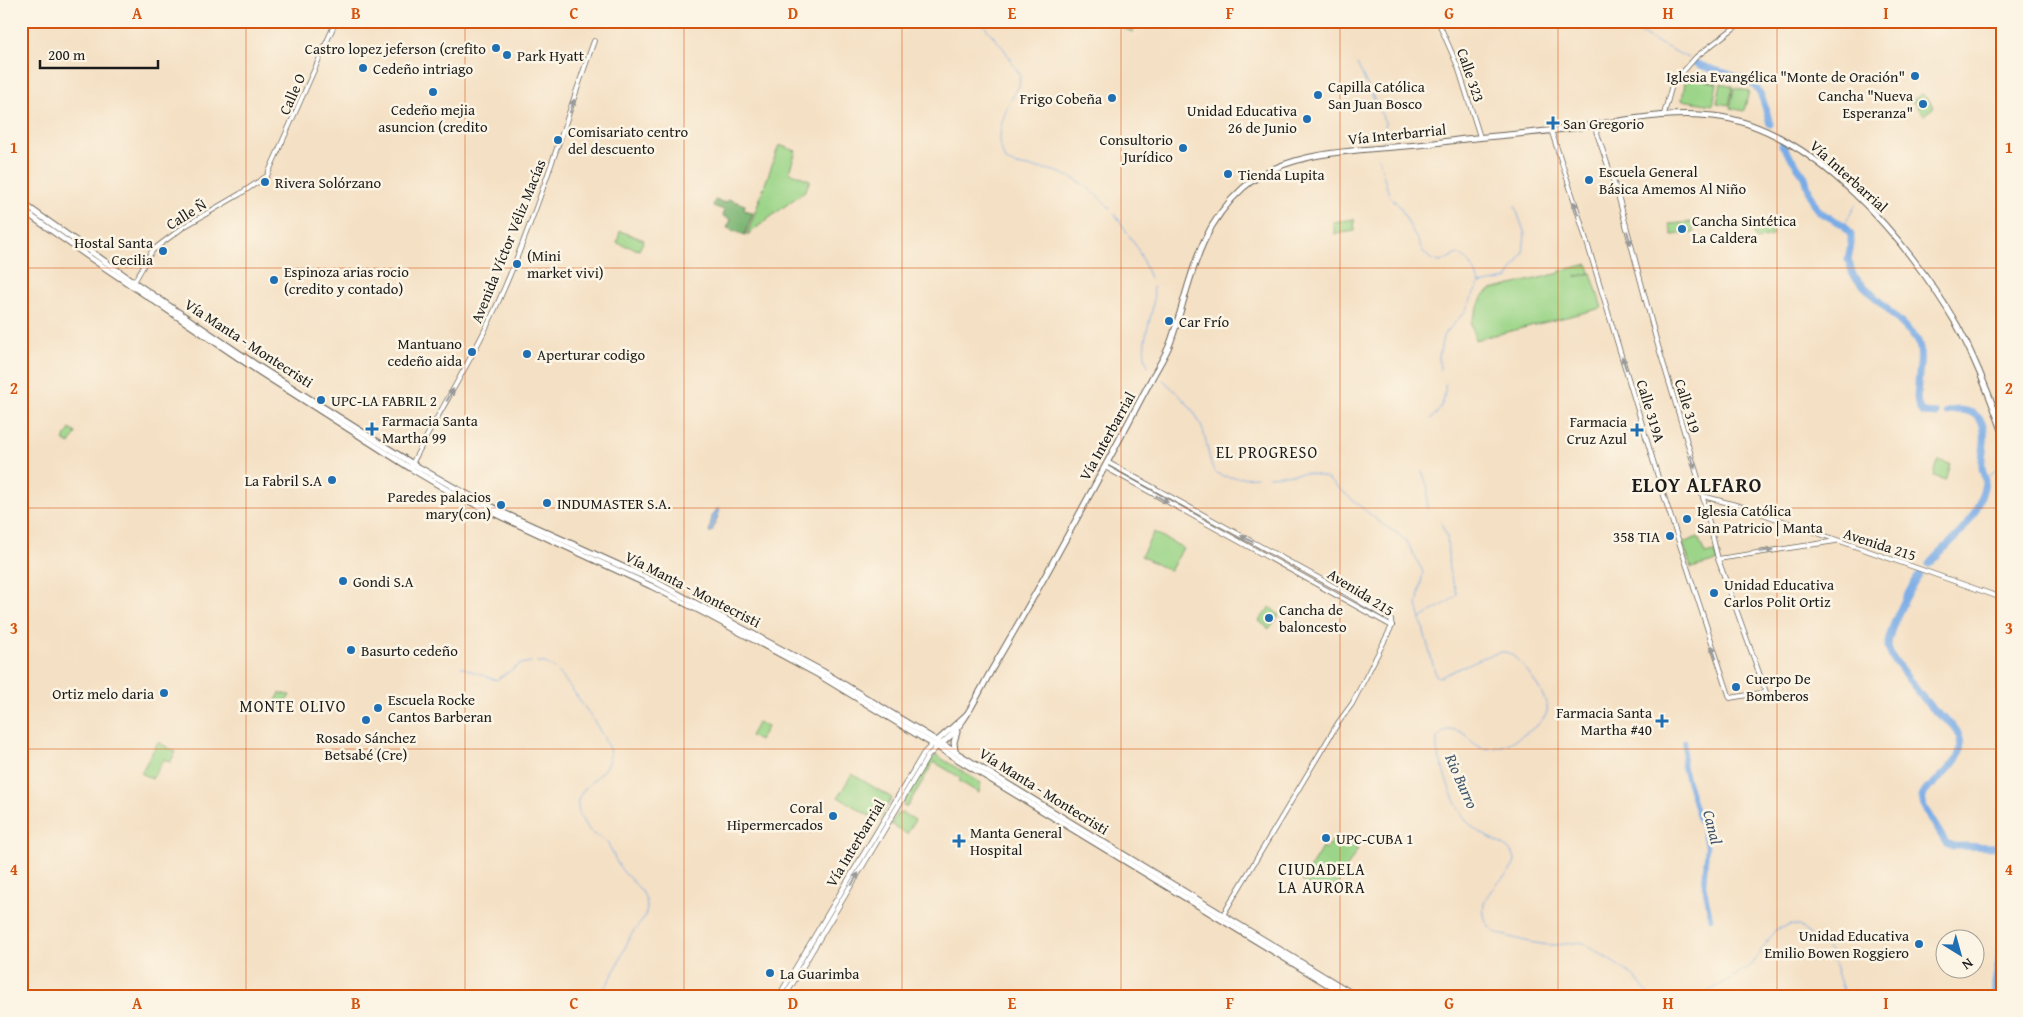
<svg xmlns="http://www.w3.org/2000/svg" width="2023" height="1017" viewBox="0 0 2023 1017" font-family="'Gentium Book Plus',serif">
<rect width="100%" height="100%" fill="#fcf5e5"/>
<filter id="ink" filterUnits="userSpaceOnUse"><feTurbulence type="fractalNoise" baseFrequency=".02" numOctaves="2"/><feDisplacementMap in="SourceGraphic" scale="10" xChannelSelector="R" yChannelSelector="G"/><feConvolveMatrix kernelMatrix="1 2 1 2 8 2 1 2 1" color-interpolation-filters="sRGB"/></filter>
<filter id="wash" filterUnits="userSpaceOnUse"><feTurbulence type="fractalNoise" baseFrequency=".0096" numOctaves="4" result="noise"/><feDisplacementMap in="SourceGraphic" scale="20" xChannelSelector="R" yChannelSelector="G"/><feGaussianBlur stdDeviation="1.12" result="paint"/><feColorMatrix in="noise" values="0 0 0 0 0 0 0 0 0 0 0 0 0 0 0 0 0 1.4 0 .05"/><feComposite in="paint" operator="in"/></filter>
<g filter="url(#wash)">
<rect width="100%" height="100%" fill="#f4e0c4"/>
<g fill="#9cd589" stroke="#5c7852">
<path d="M1124 21H1137L1133 32 1122 28Z"/>
<path d="M1686 77 1717 83 1713 105 1682 100Z"/>
<path d="M1721 83 1733 86 1729 105 1717 103Z"/>
<path d="M1734 88 1749 91 1744 111 1730 108Z"/>
<path d="M1922 93 1934 107 1924 115 1912 101Z"/>
<path d="M779 145 796 151 789 172 810 180 806 190 747 235Z"/>
<path d="M1354 219 1355 231 1335 234 1333 222Z"/>
<path d="M1692 222 1694 233 1672 235 1669 224Z"/>
<path d="M1771 227 1772 236 1756 240 1753 231Z"/>
<path d="M620 231 644 240 639 250 617 243Z"/>
<path d="M1588 264 1590 273 1575 277 1591 273 1602 308 1475 340 1471 323 1483 295 1491 290 1560 273V271Z"/>
<path d="M70 429 76 433 70 444 63 440Z"/>
<path d="M1938 460 1950 464 1945 480 1934 476Z"/>
<path d="M1154 532 1183 548 1170 571 1141 556Z"/>
<path d="M1698 537 1705 554 1715 552 1718 561 1691 568 1683 543Z"/>
<path d="M1270 607 1279 615 1269 629 1259 621Z"/>
<path d="M280 693 290 695 282 708 275 702Z"/>
<path d="M758 722 767 727 759 741 750 736Z"/>
<path d="M158 742 176 752 170 762 164 759 152 779 141 773Z"/>
<path d="M936 755 981 783 979 793 959 781 961 778 934 762 907 807H904L903 803 926 767Z"/>
<path d="M852 774 892 798 878 821 838 797Z"/>
<path d="M903 813 915 820 907 834 891 824 897 814Z"/>
<path d="M1335 835 1358 849 1329 897 1302 881 1322 848 1326 850Z"/>
</g>
<path fill="#7db675" stroke="#4c6948" d="M728 199 745 205 744 210 753 213 745 235 727 228 731 220 723 216 724 210 713 206 715 200 726 203Z"/>
<path fill="#79ace6" stroke="#4a6481" d="M717 509 720 510 712 532H709L712 517Z"/>
<g fill="none" stroke-linecap="round" stroke-linejoin="round">
<g stroke="#79ace6" stroke-width="1">
<path d="M980 21 1004 49 1020 75 1019 86 1011 100"/>
<path d="M1625 21 1645 36 1688 58"/>
<path d="M1640 33V21"/>
<path d="M1357 64 1385 122 1386 136 1382 143"/>
<path d="M1009 104C1000 122 996 143 1006 161 1018 167 1032 167 1045 169 1073 174 1091 188 1111 209"/>
<path d="M1378 156 1389 195 1400 207 1424 253 1432 260 1440 262 1457 254C1468 258 1477 272 1479 284L1465 311 1443 336 1439 357 1440 370"/>
<path d="M1115 214 1138 249 1150 278"/>
<path d="M1844 225 1856 204"/>
<path d="M1479 284 1507 279 1523 253 1525 234 1515 206"/>
<path d="M1148 366C1136 342 1158 313 1153 287"/>
<path d="M1163 380C1178 394 1195 408 1202 428 1216 468 1200 481 1257 477"/>
<path d="M1431 419C1442 410 1446 397 1445 384"/>
<path d="M1422 471 1428 488 1427 509"/>
<path d="M1269 476 1307 473 1325 477 1383 525 1397 533 1407 542 1423 572 1417 605 1436 676 1440 677C1455 671 1490 652 1505 652 1518 653 1551 700 1547 712 1543 725 1514 742 1502 746 1466 759 1475 723 1444 731L1437 738V751C1446 776 1453 811 1475 829 1486 838 1504 842 1513 854 1526 873 1471 888 1486 921 1489 928 1495 933 1502 935 1519 939 1537 945 1554 945 1565 945 1574 941 1584 943L1634 976 1650 996"/>
<path d="M1985 481 2002 463"/>
<path d="M1421 619C1431 610 1451 603 1457 594L1449 570 1447 537 1440 520"/>
<path d="M537 662C547 662 554 667 560 674 570 686 610 740 610 754 610 775 574 787 578 807 579 816 585 826 592 833 597 837 604 839 608 844 612 850 614 858 618 864 625 878 648 890 647 907 646 922 634 927 629 939 620 958 613 980 598 996"/>
<path d="M461 667 496 680 521 664 531 662"/>
<path d="M1701 996 1752 965 1775 930 1791 925 1799 926 1830 951 1845 996"/>
</g>
<path stroke="#79ace6" stroke-width="4.5" d="M1685 741 1683 766 1707 846 1704 885 1711 919"/>
<g stroke="#79ace6" stroke-width="7">
<path d="M1696 63C1712 72 1748 75 1758 90 1764 99 1767 113 1770 124"/>
<path d="M1782 145 1805 177 1811 197 1819 212 1844 225 1851 234V244L1848 259 1853 275 1917 339C1928 359 1908 401 1923 413L1936 414"/>
<path d="M1929 564C1948 543 1968 530 1979 503 1981 497 1985 487 1985 481 1985 476 1982 471 1982 466 1981 454 1986 443 1984 431 1982 412 1964 407 1947 412"/>
<path d="M1920 574C1910 588 1888 630 1888 646 1888 650 1890 653 1892 657 1906 675 1919 695 1935 711 1941 717 1948 720 1953 726 1976 753 1942 775 1925 791L1922 796 1924 807 1946 843 1953 846 2002 847"/>
<path d="M1995 996V983L2002 943"/>
</g>
</g>
</g>
<g filter="url(#ink)">
<g fill="none" stroke-linecap="round" stroke-linejoin="round">
<defs>
<g id="tertiary">
<path d="M1438 21 1458 67 1480 137"/>
<path d="M1664 114 1672 85 1674 82 1696 57 1743 21"/>
<path d="M1551 130 1575 203 1662 490 1730 698 1766 692 1718 559 1699 481 1656 339 1618 195 1594 125"/>
<path d="M133 284 152 251 162 243 185 226 240 194 267 176 336 21"/>
<path d="M1107 462 1344 592 1391 620 1392 626"/>
<path d="M411 466C440 409 475 356 500 298 537 214 563 127 594 41"/>
<path d="M1105 467 1392 626"/>
<path d="M1703 496 1743 507 2002 598"/>
<path d="M1718 559 1836 541"/>
<path d="M1223 915 1338 723 1352 704 1392 626"/>
</g>
<g id="secondary">
<path d="M779 996 924 753 933 744"/>
<path d="M785 996 928 756 937 747"/>
</g>
<g id="primary">
<path d="M21 202 134 282 258 366 413 464 457 489 506 514 654 581 822 671 1356 996"/>
<path d="M21 209 89 257 261 373 410 468 454 494 504 518 651 586 706 614 819 675 1347 996"/>
<path d="M937 741 966 715"/>
<path d="M937 747C965 729 978 692 995 664 1050 570 1102 473 1153 376 1159 365 1167 353 1171 341 1191 284 1195 231 1243 188 1285 151 1353 151 1406 146 1423 145 1440 142 1457 140 1503 135 1549 132 1594 125 1634 119 1672 111 1713 116 1813 127 1909 242 1957 325 1975 358 1989 394 2002 430"/>
<path d="M955 751 954 742 957 732"/>
</g>
</defs>
<use href="#tertiary" stroke="#686157" stroke-width="5.5"/>
<use href="#secondary" stroke="#686157" stroke-width="6"/>
<use href="#primary" stroke="#686157" stroke-width="7"/>
<use href="#tertiary" stroke="#fff" stroke-width="4"/>
<use href="#secondary" stroke="#fff" stroke-width="4.5"/>
<use href="#primary" stroke="#fff" stroke-width="5"/>
</g>
<defs><path id="oneway-solid" d="M-6-.8H1V-3.2L6.5 0L1 3.2V.8H-6Z" transform="scale(1.25)"/></defs>
<g fill="#999">
<use href="#oneway-solid" transform="translate(572 106) rotate(-72)"/>
<use href="#oneway-solid" transform="translate(1576 208) rotate(-107)"/>
<use href="#oneway-solid" transform="translate(1629 238) rotate(75)"/>
<use href="#oneway-solid" transform="translate(1624 363) rotate(-108)"/>
<use href="#oneway-solid" transform="translate(450 395) rotate(-61)"/>
<use href="#oneway-solid" transform="translate(1693 462) rotate(73)"/>
<use href="#oneway-solid" transform="translate(1162 499) rotate(29)"/>
<use href="#oneway-solid" transform="translate(1247 539) rotate(-151)"/>
<use href="#oneway-solid" transform="translate(1766 551) rotate(-8)"/>
<use href="#oneway-solid" transform="translate(1714 652) rotate(-108)"/>
<use href="#oneway-solid" transform="translate(855 879) rotate(-59)"/>
</g>
</g>
<path fill="none" stroke="#d4530e" stroke-width="1" stroke-opacity="0.55" d="M246 21V996M465 21V996M684 21V996M902 21V996M1121 21V996M1340 21V996M1558 21V996M1777 21V996M21 268H2002M21 508H2002M21 749H2002"/>
<g fill="#1f6fb2" stroke="#fcf5e5" stroke-width="2">
<circle cx="496" cy="48" r="5"/>
<circle cx="507" cy="55" r="5"/>
<circle cx="363" cy="68" r="5"/>
<circle cx="1915" cy="76" r="5"/>
<circle cx="433" cy="92" r="5"/>
<circle cx="1318" cy="95" r="5"/>
<circle cx="1112" cy="98" r="5"/>
<circle cx="1923" cy="104" r="5"/>
<circle cx="1307" cy="119" r="5"/>
<path d="M1550.5 115.5h5v5h5v5h-5v5h-5v-5h-5v-5h5z"/>
<circle cx="558" cy="140" r="5"/>
<circle cx="1183" cy="148" r="5"/>
<circle cx="1228" cy="174" r="5"/>
<circle cx="1589" cy="180" r="5"/>
<circle cx="265" cy="182" r="5"/>
<circle cx="1682" cy="229" r="5"/>
<circle cx="163" cy="251" r="5"/>
<circle cx="517" cy="264" r="5"/>
<circle cx="274" cy="280" r="5"/>
<circle cx="1169" cy="321" r="5"/>
<circle cx="472" cy="352" r="5"/>
<circle cx="527" cy="354" r="5"/>
<circle cx="321" cy="400" r="5"/>
<path d="M369.5 421.5h5v5h5v5h-5v5h-5v-5h-5v-5h5z"/>
<path d="M1634.5 422.5h5v5h5v5h-5v5h-5v-5h-5v-5h5z"/>
<circle cx="332" cy="480" r="5"/>
<circle cx="547" cy="503" r="5"/>
<circle cx="501" cy="505" r="5"/>
<circle cx="1687" cy="519" r="5"/>
<circle cx="1670" cy="536" r="5"/>
<circle cx="343" cy="581" r="5"/>
<circle cx="1714" cy="593" r="5"/>
<circle cx="1269" cy="618" r="5"/>
<circle cx="351" cy="650" r="5"/>
<circle cx="1736" cy="687" r="5"/>
<circle cx="164" cy="693" r="5"/>
<circle cx="378" cy="708" r="5"/>
<circle cx="366" cy="720" r="5"/>
<path d="M1659.5 713.5h5v5h5v5h-5v5h-5v-5h-5v-5h5z"/>
<circle cx="833" cy="816" r="5"/>
<circle cx="1326" cy="838" r="5"/>
<path d="M956.5 833.5h5v5h5v5h-5v5h-5v-5h-5v-5h5z"/>
<circle cx="1919" cy="944" r="5"/>
<circle cx="770" cy="973" r="5"/>
</g>
<g text-anchor="middle" dominant-baseline="central" stroke-width="5" stroke-linejoin="round" paint-order="stroke">
<g font-size="15" fill="#1c1c1c" stroke="#fcf5e5" text-anchor="start">
<text x="486" y="48" text-anchor="end">Castro lopez jeferson (crefito</text>
<text x="517" y="55">Park Hyatt</text>
<text x="373" y="68">Cedeño intriago</text>
<text x="1905" y="76" text-anchor="end">Iglesia Evangélica "Monte de Oración"</text>
<text x="1328" y="86">Capilla Católica<tspan x="1328" dy="17">San Juan Bosco</tspan></text>
<text x="1913" y="95" text-anchor="end">Cancha "Nueva<tspan x="1913" dy="17">Esperanza"</tspan></text>
<text x="1102" y="98" text-anchor="end">Frigo Cobeña</text>
<text x="433" y="109" text-anchor="middle">Cedeño mejia<tspan x="433" dy="17">asuncion (credito</tspan></text>
<text x="1297" y="110" text-anchor="end">Unidad Educativa<tspan x="1297" dy="17">26 de Junio</tspan></text>
<text x="1563" y="123">San Gregorio</text>
<text x="568" y="131">Comisariato centro<tspan x="568" dy="17">del descuento</tspan></text>
<text x="1173" y="139" text-anchor="end">Consultorio<tspan x="1173" dy="17">Jurídico</tspan></text>
<text x="1599" y="171">Escuela General<tspan x="1599" dy="17">Básica Amemos Al Niño</tspan></text>
<text x="1238" y="174">Tienda Lupita</text>
<text x="275" y="182">Rivera Solórzano</text>
<text x="1692" y="220">Cancha Sintética<tspan x="1692" dy="17">La Caldera</tspan></text>
<text x="153" y="242" text-anchor="end">Hostal Santa<tspan x="153" dy="17">Cecilia</tspan></text>
<text x="527" y="255">(Mini<tspan x="527" dy="17">market vivi)</tspan></text>
<text x="284" y="271">Espinoza arias rocio<tspan x="284" dy="17">(credito y contado)</tspan></text>
<text x="1179" y="321">Car Frío</text>
<text x="462" y="343" text-anchor="end">Mantuano<tspan x="462" dy="17">cedeño aida</tspan></text>
<text x="537" y="354">Aperturar codigo</text>
<text x="331" y="400">UPC-LA FABRIL 2</text>
<text x="382" y="420">Farmacia Santa<tspan x="382" dy="17">Martha 99</tspan></text>
<text x="1627" y="421" text-anchor="end">Farmacia<tspan x="1627" dy="17">Cruz Azul</tspan></text>
<text x="322" y="480" text-anchor="end">La Fabril S.A</text>
<text x="491" y="496" text-anchor="end">Paredes palacios<tspan x="491" dy="17">mary(con)</tspan></text>
<text x="557" y="503">INDUMASTER S.A.</text>
<text x="1697" y="510">Iglesia Católica<tspan x="1697" dy="17">San Patricio | Manta</tspan></text>
<text x="1660" y="536" text-anchor="end">358 TIA</text>
<text x="353" y="581">Gondi S.A</text>
<text x="1724" y="584">Unidad Educativa<tspan x="1724" dy="17">Carlos Polit Ortiz</tspan></text>
<text x="1279" y="609">Cancha de<tspan x="1279" dy="17">baloncesto</tspan></text>
<text x="361" y="650">Basurto cedeño</text>
<text x="1746" y="678">Cuerpo De<tspan x="1746" dy="17">Bomberos</tspan></text>
<text x="154" y="693" text-anchor="end">Ortiz melo daria</text>
<text x="388" y="699">Escuela Rocke<tspan x="388" dy="17">Cantos Barberan</tspan></text>
<text x="1652" y="712" text-anchor="end">Farmacia Santa<tspan x="1652" dy="17">Martha #40</tspan></text>
<text x="366" y="737" text-anchor="middle">Rosado Sánchez<tspan x="366" dy="17">Betsabé (Cre)</tspan></text>
<text x="823" y="807" text-anchor="end">Coral<tspan x="823" dy="17">Hipermercados</tspan></text>
<text x="970" y="832">Manta General<tspan x="970" dy="17">Hospital</tspan></text>
<text x="1336" y="838">UPC-CUBA 1</text>
<text x="1909" y="935" text-anchor="end">Unidad Educativa<tspan x="1909" dy="17">Emilio Bowen Roggiero</tspan></text>
<text x="780" y="973">La Guarimba</text>
</g>
<g font-size="15" fill="#1c1c1c" stroke="#fcf5e5">
<text transform="translate(1471 75) rotate(71)">Calle 323</text>
<text transform="translate(292 94) rotate(-66)">Calle O</text>
<text transform="translate(1397 134) rotate(-6)">Vía Interbarrial</text>
<text transform="translate(1849 176) rotate(42)">Vía Interbarrial</text>
<text transform="translate(186 214) rotate(-32)">Calle Ñ</text>
<text transform="translate(508 241) rotate(-68)">Avenida Víctor Véliz Macías</text>
<text transform="translate(249 343) rotate(33)">Vía Manta - Montecristi</text>
<text transform="translate(1688 406) rotate(73)">Calle 319</text>
<text transform="translate(1651 411) rotate(73)">Calle 319A</text>
<text transform="translate(1107 436) rotate(-61)">Vía Interbarrial</text>
<text transform="translate(1880 544) rotate(18)">Avenida 215</text>
<text transform="translate(693 589) rotate(27)">Vía Manta - Montecristi</text>
<text transform="translate(1361 592) rotate(32)">Avenida 215</text>
<text transform="translate(1044 791) rotate(32)">Vía Manta - Montecristi</text>
<text transform="translate(855 843) rotate(-59)">Vía Interbarrial</text>
</g>
<g font-size="16" letter-spacing="1" fill="#1c1c1c" stroke="#fcf5e5">
<text x="1267" y="452">EL PROGRESO</text>
<text x="293" y="706">MONTE OLIVO</text>
<text x="1322" y="869">CIUDADELA<tspan x="1322" dy="18">LA AURORA</tspan></text>
</g>
<g font-size="16" font-style="italic" fill="#41566d" stroke="#fcf5e5">
<text transform="translate(1462 781) rotate(66)">Rio Burro</text>
<text transform="translate(1713 827) rotate(76)">Canal</text>
</g>
<g font-size="20" font-weight="bold" letter-spacing="1" fill="#1c1c1c" stroke="#fcf5e5">
<text x="1697" y="484">ELOY ALFARO</text>
</g>
</g>
<rect width="2023" height="1017" fill="none" stroke="#fcf5e5" stroke-width="55"/>
<g transform="translate(1960 954) rotate(143)"><circle r="24" fill="#fcf5e5" stroke="#a29e95"/>
<path d="M0-4L9 19L0 12L-9 19Z" fill="#1f6fb2"/>
<text y="-8" font-size="14" font-weight="bold" text-anchor="middle" fill="#1c1c1c">N</text>
</g>
<path d="M40 60v8h118v-8" fill="none" stroke="#1c1c1c" stroke-width="2.5"/>
<text x="48" y="60" font-size="15" fill="#1c1c1c" stroke="#fcf5e5" stroke-width="4" paint-order="stroke">200 m</text>
<rect x="28" y="28" width="1968" height="962" fill="none" stroke="#d4530e" stroke-width="2"/>
<g font-size="16" text-anchor="middle" font-weight="bold" fill="#d4530e">
<text x="137" y="19">A</text>
<text x="356" y="19">B</text>
<text x="574" y="19">C</text>
<text x="793" y="19">D</text>
<text x="1012" y="19">E</text>
<text x="1230" y="19">F</text>
<text x="1449" y="19">G</text>
<text x="1668" y="19">H</text>
<text x="1886" y="19">I</text>
<text x="14" y="153">1</text>
<text x="2009" y="153">1</text>
<text x="14" y="394">2</text>
<text x="2009" y="394">2</text>
<text x="14" y="634">3</text>
<text x="2009" y="634">3</text>
<text x="14" y="875">4</text>
<text x="2009" y="875">4</text>
<text x="137" y="1009">A</text>
<text x="356" y="1009">B</text>
<text x="574" y="1009">C</text>
<text x="793" y="1009">D</text>
<text x="1012" y="1009">E</text>
<text x="1230" y="1009">F</text>
<text x="1449" y="1009">G</text>
<text x="1668" y="1009">H</text>
<text x="1886" y="1009">I</text>
</g>
</svg>
